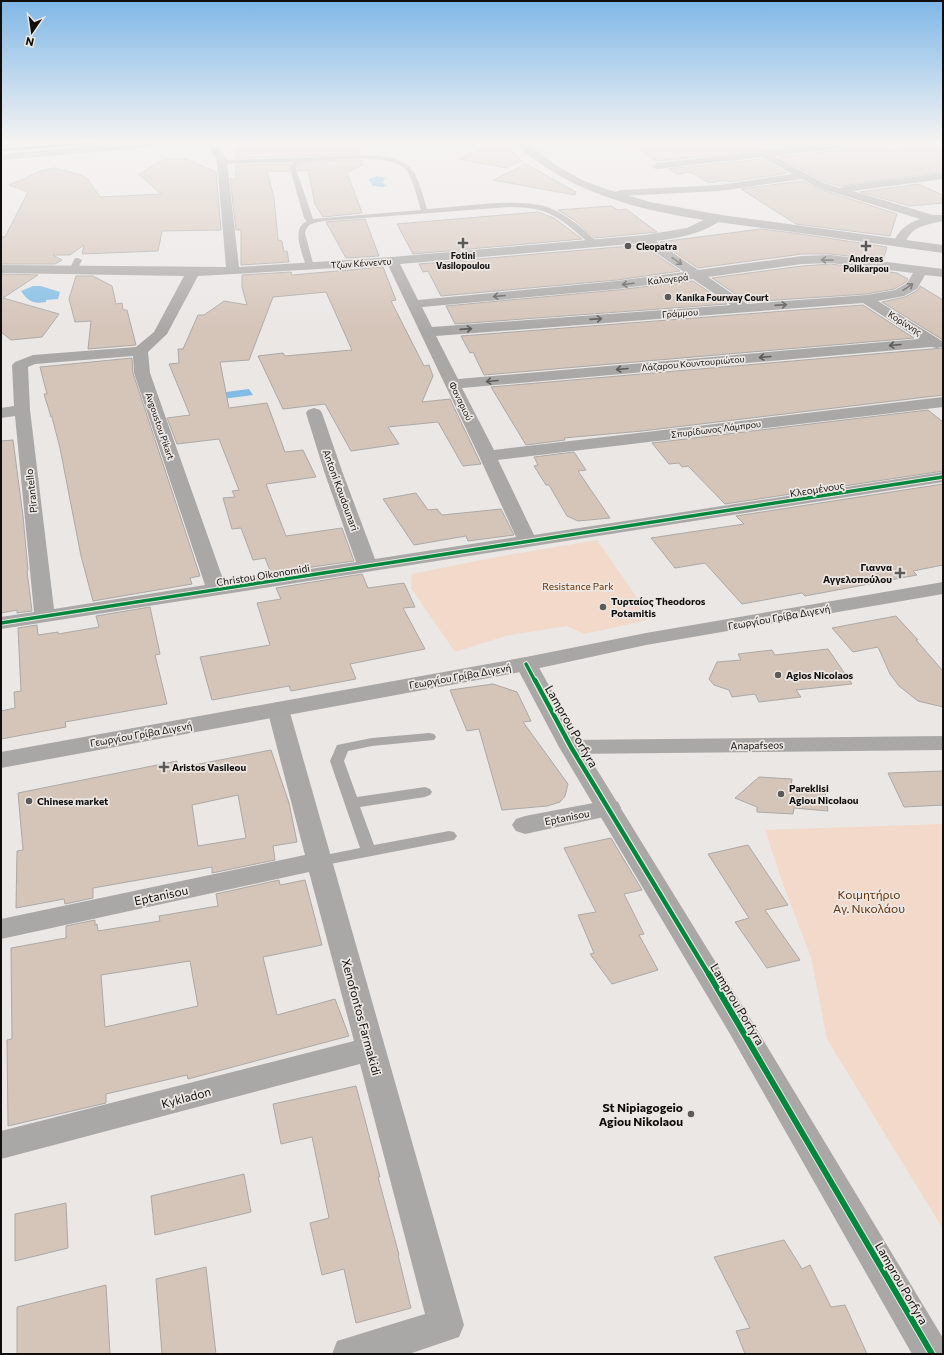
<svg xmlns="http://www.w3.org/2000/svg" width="944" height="1355" viewBox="0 0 944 1355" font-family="Commissioner,sans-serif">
<rect width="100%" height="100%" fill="#eae7e5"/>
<g fill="#f3d9ca">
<path d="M597 540 638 599 637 602 647 620 584 634 567 626 541 630 505 636 455 652 411 588 412 574 491 558Z"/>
<path d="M943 824V1229L827 1039 811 957 783 884 765 830Z"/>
</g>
<g fill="#82bce6">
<path d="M377 176 386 178 382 182 387 186 383 187 372 186 371 182 369 181V179Z"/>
<path d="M33 286H41L60 292 58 299 46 300V302C33 304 29 302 21 291Z"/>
<path d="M249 389 253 395 215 400 211 394Z"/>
</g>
<g fill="#d5c4b8" stroke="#aba9a7" fill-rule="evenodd">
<path d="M238 141H356L360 154 236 158Z"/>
<path d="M500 141H502L521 161 506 168 459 159Z"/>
<path d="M624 141H719L727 145 764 141H790L798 145 765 148H760L755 151 657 161Z"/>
<path d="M943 145V172L840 186 825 182 779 157 878 146 889 151Z"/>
<path d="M168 159H186L216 172 221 230 162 231 158 251 82 254 84 245 70 255H53L62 260 55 264H1V237H5L28 192 9 185 41 171 55 168 78 174 87 178 100 197 161 194 139 174 158 163Z"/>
<path d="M762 159 787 173 729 182 726 180 709 183 690 172 677 174 669 169Z"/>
<path d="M339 160H362L363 165 347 172 362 213 323 217 315 204 308 170 298 171V169L300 163Z"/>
<path d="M291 164 289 171H267L274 198 278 240 282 241 284 252 287 251 289 262 241 265V230H236L230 178 235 180 236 165Z"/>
<path d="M526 164 576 192 575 195 493 180Z"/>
<path d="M802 181 816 188 897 214 890 236 796 224 741 189Z"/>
<path d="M918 184 943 195V203L910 206 860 192Z"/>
<path d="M611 206 618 210 626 209 657 232 595 238 574 220 558 210Z"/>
<path d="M538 212 554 218 582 239 413 254 397 224Z"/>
<path d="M365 219 379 256 346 258 326 222Z"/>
<path d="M761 229 793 233 887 247 884 257 868 255 874 259 831 254H802L698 268 660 242Z"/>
<path d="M642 245 680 271 617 280 441 296 428 271 423 272 419 264Z"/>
<path d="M831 264 897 273 908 279 906 282 894 289 866 294 747 302 712 278 802 266Z"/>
<path d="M383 267 396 300 391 301 424 366 429 365 433 376 422 402 450 399 481 464 463 466 438 422 388 427 399 444 351 451 325 404 283 409 258 356 283 353 285 356 352 350 326 292 273 297 249 360 220 362 229 408 267 403 285 452 303 450 316 477 266 484 286 536 342 528 354 561 271 573 265 558 253 560 241 528 232 529 223 498 235 497 232 491 239 490 219 439 177 444 167 418 190 415 169 364 179 363 178 349H183L198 315H204L224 301 247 305 242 287V275L291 272 292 275Z"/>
<path d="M1 274 38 275 3 298 59 314 42 337 11 340 1 332Z"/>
<path d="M76 276H93L112 286 116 304 122 303 123 310H127L136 345 88 349 91 321 75 322 69 299Z"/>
<path d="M693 281 727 304 455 324 446 306 617 290Z"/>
<path d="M920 286 943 300V340L882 302 905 297 918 290Z"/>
<path d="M863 305 914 338 484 375 473 352 470 353 461 336Z"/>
<path d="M943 348V395L642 431 564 438 565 440 526 445 491 387Z"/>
<path d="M132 358 133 373 200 576 190 578 192 584 93 601 81 556 60 448 52 417H51L44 394H47L40 367Z"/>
<path d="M928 410 943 422V471L725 504 688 466 682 467 679 463 669 464 652 443Z"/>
<path d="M13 440 23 516 28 570 27 571 32 611 17 613V610L1 613V441Z"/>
<path d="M574 452 586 470 578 471 610 518 578 521 567 516 549 485H546L534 466 538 465 534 457Z"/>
<path d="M943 484V565L913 571 917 575 805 596 802 593 742 604 705 563 675 568 651 538 744 524 736 516Z"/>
<path d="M416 493 428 510 437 509 442 515 501 509 514 535 468 541 466 536 414 545 383 499Z"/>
<path d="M362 574 368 588 404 583 415 607 403 608 425 649 350 664 356 679 291 691 289 686 212 700 200 657 270 645 257 603 281 599 276 588Z"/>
<path d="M150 607 160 654 155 655 167 704 65 722 66 727 1 739V711L15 708 14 692 21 691 18 628 37 625 38 635 58 632V634L99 627 96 616Z"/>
<path d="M896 616 918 640H916L943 671V707L918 701 899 686 890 674 878 647 853 652 832 628Z"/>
<path d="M828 649 852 684 796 690 801 697 759 702 755 694 732 697 729 690 714 685 709 679 717 662 741 660 738 654 772 650 775 655Z"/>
<path d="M493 684 517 692 531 721 523 722 568 784 565 796 560 802 547 806 502 810 479 729 467 731 450 690Z"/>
<path d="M271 750 289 803 297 842 273 846 275 860 212 873V867L93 888V898L65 904 64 899 16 908 17 851 23 850 18 793 177 761 179 768ZM238 795 246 838 198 846 192 805Z"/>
<path d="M943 771V805L904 807 888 773Z"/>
<path d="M759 777 792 779 791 785 825 791 828 811 794 808 793 814 757 812V807L735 798Z"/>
<path d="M611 838 642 890 624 894 644 934 639 935 658 970 612 984 590 954 594 953 578 915 596 912 564 848Z"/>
<path d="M748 845 788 905 765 910 800 960 767 968 735 922 749 918 708 854Z"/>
<path d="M279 880 280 885 305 880 322 945 263 957 277 1015 335 999 349 1036 188 1079 187 1075 106 1094V1103L8 1126 7 1040 12 1039 11 948 66 938V926L95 920V925L97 924 98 931 160 921 159 916 218 906 216 894ZM190 961 198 1006 105 1027 101 975Z"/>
<path d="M356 1086 380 1177H378L399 1255H398L411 1308 356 1323 344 1269 322 1275 310 1223 329 1218 312 1137 281 1144 273 1104Z"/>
<path d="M244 1174 251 1212 155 1235 151 1196Z"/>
<path d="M66 1203 68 1248 15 1261V1214Z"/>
<path d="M784 1240 802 1269 810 1265 831 1307 845 1305 867 1354H745L736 1331 750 1328 714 1257Z"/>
<path d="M206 1267 216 1354H162L156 1279Z"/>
<path d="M106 1285 110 1354H17V1307Z"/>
</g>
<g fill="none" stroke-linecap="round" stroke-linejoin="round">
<g fill="#a9a8a7" fill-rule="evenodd">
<path d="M339 156C358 155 401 152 413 171 420 182 423 196 427 209 460 207 513 198 544 206 562 211 586 230 599 244L598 246H592C561 219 552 207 509 207L324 221C315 223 307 223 305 233L314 267 310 269 306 267C303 253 290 229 307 221L304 218 290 169 293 162 222 164 219 162 222 160ZM339 159C355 159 397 156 407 171 414 183 417 197 421 210L313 219 296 169 299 162Z"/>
<path d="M75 258H78L82 260 76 272H70L69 270Z"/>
<path d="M429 733 434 734 436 737 434 740 372 746 348 751 344 761 357 797 425 787 430 789 432 792 430 795 425 797 360 807 374 845 449 831 454 832 457 836 454 840 320 866 315 865 312 861 315 857 360 848 330 761 337 745 372 738Z"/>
</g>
<g fill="#a9a8a7" fill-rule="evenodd">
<path d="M207 141H217L227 162 239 267 392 257 645 235 687 228 716 214 720 215 722 218 720 221C701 234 679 238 656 241L698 270 802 256 831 255 943 269V277L925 275 917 289 904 296 878 301 942 341V347L937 348 931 347 462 388 494 450 943 397V407L498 460 534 535 943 472V482L1 629V617L34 612 15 416 1 418V408L14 406 12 365 15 362 33 355 136 347 154 332 184 276 1 273V265L226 267 217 162ZM642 243 684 272 617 281 418 300 400 264ZM831 263 913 273 907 283 895 290 866 295 747 304 708 277 802 264ZM388 265 479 456 516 537 375 559 342 471 322 413 320 410 314 408 308 410 306 413 324 471 356 562 224 582 150 373 148 352 167 334 198 276ZM693 279 731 305 432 327 422 307 617 289ZM863 303 919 339 458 379 436 336ZM133 356 134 373 205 585 54 609 30 410 28 367 35 364Z"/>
<path d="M849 141H880L875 144 774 156 824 183 840 188 845 186 943 173V179L853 191 933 215H943V221C931 224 916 225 908 237 906 240 905 243 903 246H895L893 243C898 231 907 223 920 219L816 187 802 179 720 191 621 196 617 195 615 193 617 191 621 190 720 185 792 174 762 157 657 169 653 168 652 166 657 163 755 152 760 149 765 150Z"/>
<path d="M278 702 286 704 289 709 464 1325 459 1337 409 1354H332L337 1341 425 1314 360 1064 1 1159V1131L354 1041 309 872 1 939V919L305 855 267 709 270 704Z"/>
<path d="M943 736V750L571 754 563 752 559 747 563 742 571 740Z"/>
<path d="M609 800 618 802 621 808 618 814 525 834 516 831 512 825 516 819 525 816Z"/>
</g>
<path fill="#a9a8a7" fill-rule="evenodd" d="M526 657 534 659 537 664 583 747 750 1018 943 1338V1354H912L730 1034 559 747 515 664 518 659Z"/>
<g fill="#a9a7a5" fill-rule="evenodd">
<path d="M512 141H523L559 167 584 181 606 189 650 202 721 215 943 245V253C893 246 843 239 793 232 706 220 611 214 538 162 529 156 518 149 512 141Z"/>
<path d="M943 582V594L646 645 526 671 1 768V752L526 657 646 633Z"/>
</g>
<path fill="#adabaa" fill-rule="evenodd" d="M154 141H194L189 144 1 160V154Z"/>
<defs>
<path id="cycleway-far3" d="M1 150 118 141"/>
<g id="cycleway-far2">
<path d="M1 623 943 477"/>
<path d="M526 664 535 681"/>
</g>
<path id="cycleway-far1" d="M535 680 571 747 709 975"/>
<path id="cycleway" d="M709 974 932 1354"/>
</defs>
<use href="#cycleway-far3" stroke="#ece7e3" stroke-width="3.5"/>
<use href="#cycleway-far2" stroke="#ece7e3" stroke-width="5.5"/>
<use href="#cycleway-far1" stroke="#ece7e3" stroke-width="7"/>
<use href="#cycleway" stroke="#ece7e3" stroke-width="8"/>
<use href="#cycleway-far3" stroke="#00873e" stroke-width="2"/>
<use href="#cycleway-far2" stroke="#00873e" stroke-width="3.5"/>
<use href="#cycleway-far1" stroke="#00873e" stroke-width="4.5"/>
<use href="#cycleway" stroke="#00873e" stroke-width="6"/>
</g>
<defs><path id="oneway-shaft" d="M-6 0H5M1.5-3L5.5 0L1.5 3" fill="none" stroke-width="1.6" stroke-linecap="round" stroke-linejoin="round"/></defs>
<g stroke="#5c5b5a">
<use href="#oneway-shaft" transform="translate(827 260) rotate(-179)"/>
<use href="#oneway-shaft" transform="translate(677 261) rotate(35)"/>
<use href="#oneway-shaft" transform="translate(628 284) rotate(173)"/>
<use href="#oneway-shaft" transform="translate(908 287) rotate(-34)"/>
<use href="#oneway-shaft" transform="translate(499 296) rotate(175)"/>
<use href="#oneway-shaft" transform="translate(781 305) rotate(-4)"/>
<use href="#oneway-shaft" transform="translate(596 319) rotate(-4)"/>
<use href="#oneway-shaft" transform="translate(466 329) rotate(-4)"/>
<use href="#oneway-shaft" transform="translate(895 345) rotate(175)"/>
<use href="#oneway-shaft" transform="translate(765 357) rotate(175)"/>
<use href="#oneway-shaft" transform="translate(622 369) rotate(175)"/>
<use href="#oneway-shaft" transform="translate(492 381) rotate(175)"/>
</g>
<linearGradient id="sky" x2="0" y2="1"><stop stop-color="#7fb7e7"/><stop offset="0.43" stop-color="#f6f4f3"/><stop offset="1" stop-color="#f6f4f3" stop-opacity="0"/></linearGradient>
<rect width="944" height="331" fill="url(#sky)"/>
<g fill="#5c5a59" stroke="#ece7e3" stroke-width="1.5">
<path d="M461 237h4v4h4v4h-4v4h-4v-4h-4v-4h4z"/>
<circle cx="628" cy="246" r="4"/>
<path d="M864 240h4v4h4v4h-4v4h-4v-4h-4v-4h4z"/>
<circle cx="668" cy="297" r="4"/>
<path d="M898 567h4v4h4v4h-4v4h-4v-4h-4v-4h4z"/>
<circle cx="603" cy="607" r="4"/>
<circle cx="778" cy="675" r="4"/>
<path d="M162 761h4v4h4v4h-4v4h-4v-4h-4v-4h4z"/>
<circle cx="781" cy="794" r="4"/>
<circle cx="29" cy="801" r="4"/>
<circle cx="691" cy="1114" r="4"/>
</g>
<g text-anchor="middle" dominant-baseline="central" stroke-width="3.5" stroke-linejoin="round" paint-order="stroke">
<g font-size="9" font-weight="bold" fill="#100e0d" stroke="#ece7e3" text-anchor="start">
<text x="636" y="246">Cleopatra</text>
<text x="463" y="255" text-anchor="middle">Fotini<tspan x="463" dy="10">Vasilopoulou</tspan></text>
<text x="866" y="258" text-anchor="middle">Andreas<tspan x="866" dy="10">Polikarpou</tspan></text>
<text x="676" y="297">Kanika Fourway Court</text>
</g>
<g font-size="9" fill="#100e0d" stroke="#ece7e3">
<text transform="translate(361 263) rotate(-4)">Τζων Κέννεντυ</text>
<text transform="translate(668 279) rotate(-7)">Καλογερά</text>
<text transform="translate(680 313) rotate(-4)">Γράμμου</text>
<text transform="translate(905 323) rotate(32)">Κορίννης</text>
<text transform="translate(693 363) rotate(-5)">Λάζαρου Κουντουριώτου</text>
<text transform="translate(461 401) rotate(64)">Φαναριού</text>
<text transform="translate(160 426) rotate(71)">Avgoustou Pikart</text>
<text transform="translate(716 429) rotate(-7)">Σπυρίδωνος Λάμπρου</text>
</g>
<g font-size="10" fill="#100e0d" stroke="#ece7e3">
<text transform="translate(817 489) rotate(-9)">Κλεομένους</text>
<text transform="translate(341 490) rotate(70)">Antoni Koudounari</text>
<text transform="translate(31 491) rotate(-96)">Pirantello</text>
<text transform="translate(263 575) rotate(-9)">Christou Oikonomidi</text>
<text transform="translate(779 617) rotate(-10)">Γεωργίου Γρίβα Διγενή</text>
<text transform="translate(460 676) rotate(-10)">Γεωργίου Γρίβα Διγενή</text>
<text transform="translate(141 734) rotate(-10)">Γεωργίου Γρίβα Διγενή</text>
<text transform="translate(757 745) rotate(-1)">Anapafseos</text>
<text transform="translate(567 817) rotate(-11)">Eptanisou</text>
</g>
<g font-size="10" font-weight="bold" fill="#100e0d" stroke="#ece7e3" text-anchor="start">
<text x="892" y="567" text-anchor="end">Γιαννα<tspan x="892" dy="12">Αγγελοπούλου</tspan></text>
<text x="611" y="601">Τυρταίος Theodoros<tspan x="611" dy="12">Potamitis</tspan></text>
<text x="786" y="675">Agios Nicolaos</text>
<text x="172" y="767">Aristos Vasileou</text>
<text x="789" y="788">Pareklisi<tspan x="789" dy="12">Agiou Nicolaou</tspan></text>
<text x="37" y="801">Chinese market</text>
</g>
<g font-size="10" fill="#673307" stroke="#ece7e3">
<text x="578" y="586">Resistance Park</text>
</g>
<g font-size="12" fill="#100e0d" stroke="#ece7e3">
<text transform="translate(572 726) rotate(60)">Lamprou Porfyra</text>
<text transform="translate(161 895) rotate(-12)">Eptanisou</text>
<text transform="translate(738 1004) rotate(59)">Lamprou Porfyra</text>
<text transform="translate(362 1017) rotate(75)">Xenofontos Farmakidi</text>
<text transform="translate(186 1097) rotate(-15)">Kykladon</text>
<text transform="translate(902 1283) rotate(60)">Lamprou Porfyra</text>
</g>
<g font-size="12" fill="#673307" stroke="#ece7e3">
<text x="869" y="894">Κοιμητήριο<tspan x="869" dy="14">Αγ. Νικολάου</tspan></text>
</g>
<g font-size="12" font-weight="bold" fill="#100e0d" stroke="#ece7e3" text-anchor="end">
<text x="683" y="1107">St Nipiagogeio<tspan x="683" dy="14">Agiou Nikolaou</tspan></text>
</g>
</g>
<rect width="944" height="1355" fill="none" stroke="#100e0d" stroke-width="4"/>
<g transform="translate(32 32) rotate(193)" stroke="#ece7e3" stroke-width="3" paint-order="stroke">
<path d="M0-3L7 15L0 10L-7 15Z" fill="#100e0d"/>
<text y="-6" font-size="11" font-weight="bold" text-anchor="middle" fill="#100e0d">N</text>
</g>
</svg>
